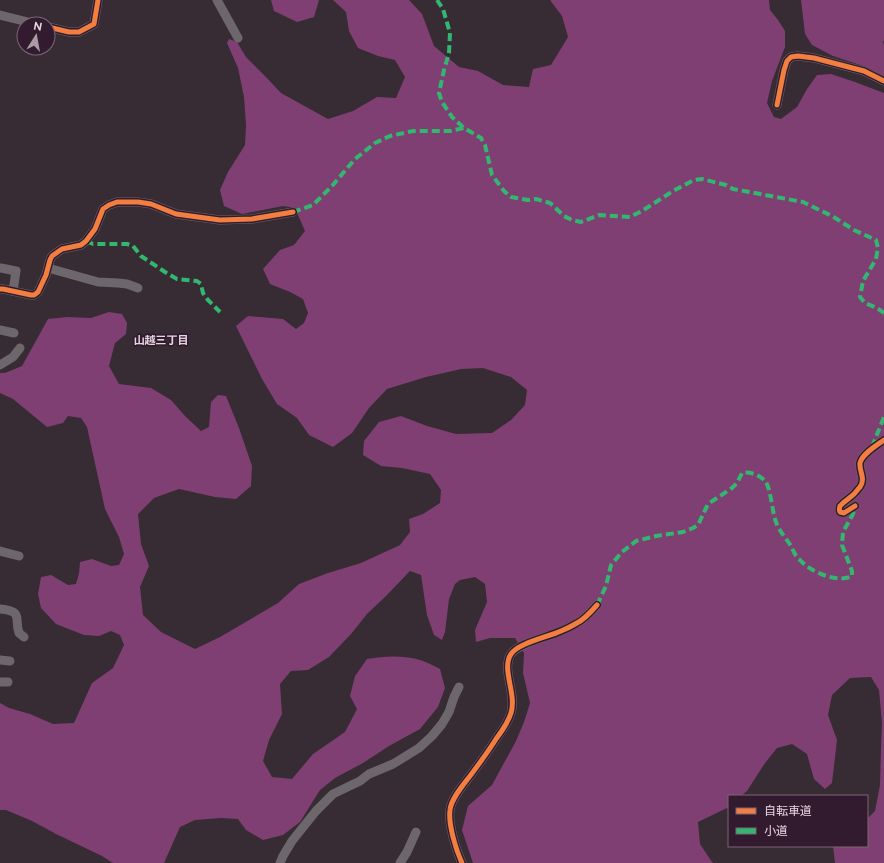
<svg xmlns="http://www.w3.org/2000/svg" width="884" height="863" viewBox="0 0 884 863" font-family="Raleway,'Noto Sans JP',sans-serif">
<rect width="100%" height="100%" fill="#372b34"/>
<g fill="#7f3f73">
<path d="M271 0H319L314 17 297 22 274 11Z"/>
<path d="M333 0H409L422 14 434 46 459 67 478 71 503 85 529 87 533 69 551 65 568 37 562 16 550 0H769L770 10 778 20 785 31V47L772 81 767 103 774 117 781 119 797 107 807 89 817 75 831 74 855 82 884 93V863H835L833 846H867V819L875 811 880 785 881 749 882 723 879 690 871 677 850 678 832 695 828 715 837 740 832 783 825 789 814 779 807 754 792 744 777 748 765 763 747 791 741 796H729V807L698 822 700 844 712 862 714 863H473L462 830 468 806 492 785 516 741 524 722 530 703 523 673 524 653 515 638H490L476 642 475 630 487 602 485 584 475 577 460 580 455 584 449 599 445 632 442 640 434 635 427 615 421 575 410 571 386 596 367 614 351 634 329 657 308 670 291 671 280 684 282 714 269 740 263 761 272 777 292 779 313 754 345 732 357 709 350 696 355 676 367 659C386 656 404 655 423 661 429 663 434 666 440 669L445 688 438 707 420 729 389 746 363 763 335 778 320 790 300 822 283 835 263 840 246 830 238 819 221 818 195 820 180 827 164 863H113L102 856 56 834 32 821 6 810H0V703L9 708 30 714 53 724 74 723 92 683 113 668 124 645 120 635 111 631 99 636 84 635 56 624 41 608 38 594 41 577 51 575 68 585 76 584 79 573 80 562 92 559 111 566 119 565 124 554 119 537 105 509 87 427 81 418 68 416 63 423 47 427 13 399 0 393V373H5L22 366 48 319 67 317 91 318 109 312 122 314 127 323 126 334 115 343 109 366 119 384 151 388 171 400 185 416 201 431 209 427 211 402 218 395 226 396 239 428 252 466 251 486 236 499 215 497 179 489 154 498 138 514 141 544 149 566 140 587 143 615 161 632 195 649 220 637 278 603 299 584 328 573 361 563 400 545 410 532 409 519 423 514 440 503 441 490 430 474 402 468 381 466 363 455 364 441 379 422 401 416 427 426 456 434 492 433 511 420 525 405 527 390 511 377 483 368 461 369 426 377 387 389 369 408 352 433 333 447 309 435 297 418 277 404 262 379 236 326 248 316 283 319 296 329 304 323 308 313 303 299 290 292 270 284 263 269 280 250 294 245 305 231 295 208 283 206 242 214 224 206 220 190 228 172 245 145 246 125 244 97 238 68 227 43 229 39 237 42 246 57 265 76 281 93 328 119 353 111 377 97 396 98 405 77 395 60 378 56 358 48 349 31 346 12Z"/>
<path d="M801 0H884V40L883 42 884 45V77L866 67 833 56 812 45 805 34Z"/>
</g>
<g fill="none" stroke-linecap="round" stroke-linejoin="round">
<g stroke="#6d676c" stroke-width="9">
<path d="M217 0 238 38"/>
<path d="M0 15 36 24"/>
<path d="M48 27 69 32H79L94 24 98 0"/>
<path d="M777 105 784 70 787 61 791 57 798 56 814 58 864 71 884 81"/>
<path d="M1 268 16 271 13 291"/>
<path d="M48 268 98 282 118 283 127 284 138 288"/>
<path d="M0 289H3L31 295H34L38 292 46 275 50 260 52 256 62 249 81 245 86 241 95 229 103 209 109 205 117 202H138L151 204 176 214 220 220 252 219 293 212"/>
<path d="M0 330 14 333"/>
<path d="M0 365 13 357 20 348"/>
<path d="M855 506 844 513 840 512C839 510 839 509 840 506 843 502 850 498 854 494 856 492 858 489 860 487 866 478 859 472 860 463 862 454 877 445 884 440"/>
<path d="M0 551 19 556"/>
<path d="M0 609C24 611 14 619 19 633L24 637"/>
<path d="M0 660 10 661"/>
<path d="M0 682H8"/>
<path d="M280 863 283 856 292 841 316 811 333 794 360 781 369 774 393 764 419 748 432 736 442 724 449 712 454 697 459 687"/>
<path d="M400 863 407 852 416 832"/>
<path d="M462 863C456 850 448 824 450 810 451 799 463 785 470 776 479 764 488 752 496 739 502 731 508 723 511 713 517 694 501 669 511 654 518 643 548 637 561 631 566 629 572 626 577 623 585 619 591 612 597 605"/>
</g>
<g stroke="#33b770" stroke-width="4" stroke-dasharray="8 4" stroke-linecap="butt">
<path d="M437 0 443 9 450 33 449 53 444 70 439 93 442 102 452 117 464 128 481 138 485 145 492 175 504 191 511 197 528 200 536 199 550 203 564 216 572 220 581 222 599 215 630 217 642 211 673 191 694 180 702 179 726 185 733 189 803 202 832 216 854 230 876 240 878 248 876 259 863 281 860 297 865 303 877 308 884 313"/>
<path d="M293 212 313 205 332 186 355 159 375 143 390 136 413 131H450L464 128"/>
<path d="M86 241 93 244H127L133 246 141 256 165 272 177 279 197 281 201 284 203 293 208 300 220 312"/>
<path d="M872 447 884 417"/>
<path d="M597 605 606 586 611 565 622 552 636 541 656 536 683 532 693 528 698 525 708 504 732 488 737 483 742 473C749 471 760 475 765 481 771 488 772 512 776 522 779 531 786 538 791 546 793 550 795 556 799 559 809 571 837 584 852 576V571L842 545 843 532 853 514 855 506"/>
</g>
<defs>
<g id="cycleway">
<path d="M48 27 69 32H79L94 24 98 0"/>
<path d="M777 105 784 70 787 61 791 57 798 56 814 58 864 71 884 81"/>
<path d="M0 289H3L31 295H34L38 292 46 275 50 260 52 256 62 249 81 245 86 241 95 229 103 209 109 205 117 202H138L151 204 176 214 220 220 252 219 293 212"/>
<path d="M855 506 844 513 840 512C839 510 839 509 840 506 843 502 850 498 854 494 856 492 858 489 860 487 866 478 859 472 860 463 862 454 877 445 884 440"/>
<path d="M462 863C456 850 448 824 450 810 451 799 463 785 470 776 479 764 488 752 496 739 502 731 508 723 511 713 517 694 501 669 511 654 518 643 548 637 561 631 566 629 572 626 577 623 585 619 591 612 597 605"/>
</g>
</defs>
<use href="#cycleway" stroke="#321b2e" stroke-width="8"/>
<use href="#cycleway" stroke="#f27e40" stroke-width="5"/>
</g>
<g text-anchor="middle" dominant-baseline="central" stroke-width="3.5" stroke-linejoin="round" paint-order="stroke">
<g font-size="11" font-weight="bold" fill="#e6d6e2" stroke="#321b2e">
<text x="161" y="340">山越三丁目</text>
</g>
</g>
<rect x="728" y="795" width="140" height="52" fill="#321b2e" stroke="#7a6676"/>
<rect x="736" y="808" width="20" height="6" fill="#f27e40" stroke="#7a6676"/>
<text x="764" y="815" font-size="12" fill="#e6d6e2">自転車道</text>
<rect x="736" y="828" width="20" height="6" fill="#33b770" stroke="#7a6676"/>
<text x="764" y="835" font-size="12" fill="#e6d6e2">小道</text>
<g transform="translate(36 36) rotate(11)"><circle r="19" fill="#321b2e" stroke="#7a6676"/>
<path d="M0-3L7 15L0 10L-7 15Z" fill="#a99aa5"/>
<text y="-6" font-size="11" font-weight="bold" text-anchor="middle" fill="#e6d6e2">N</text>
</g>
</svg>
